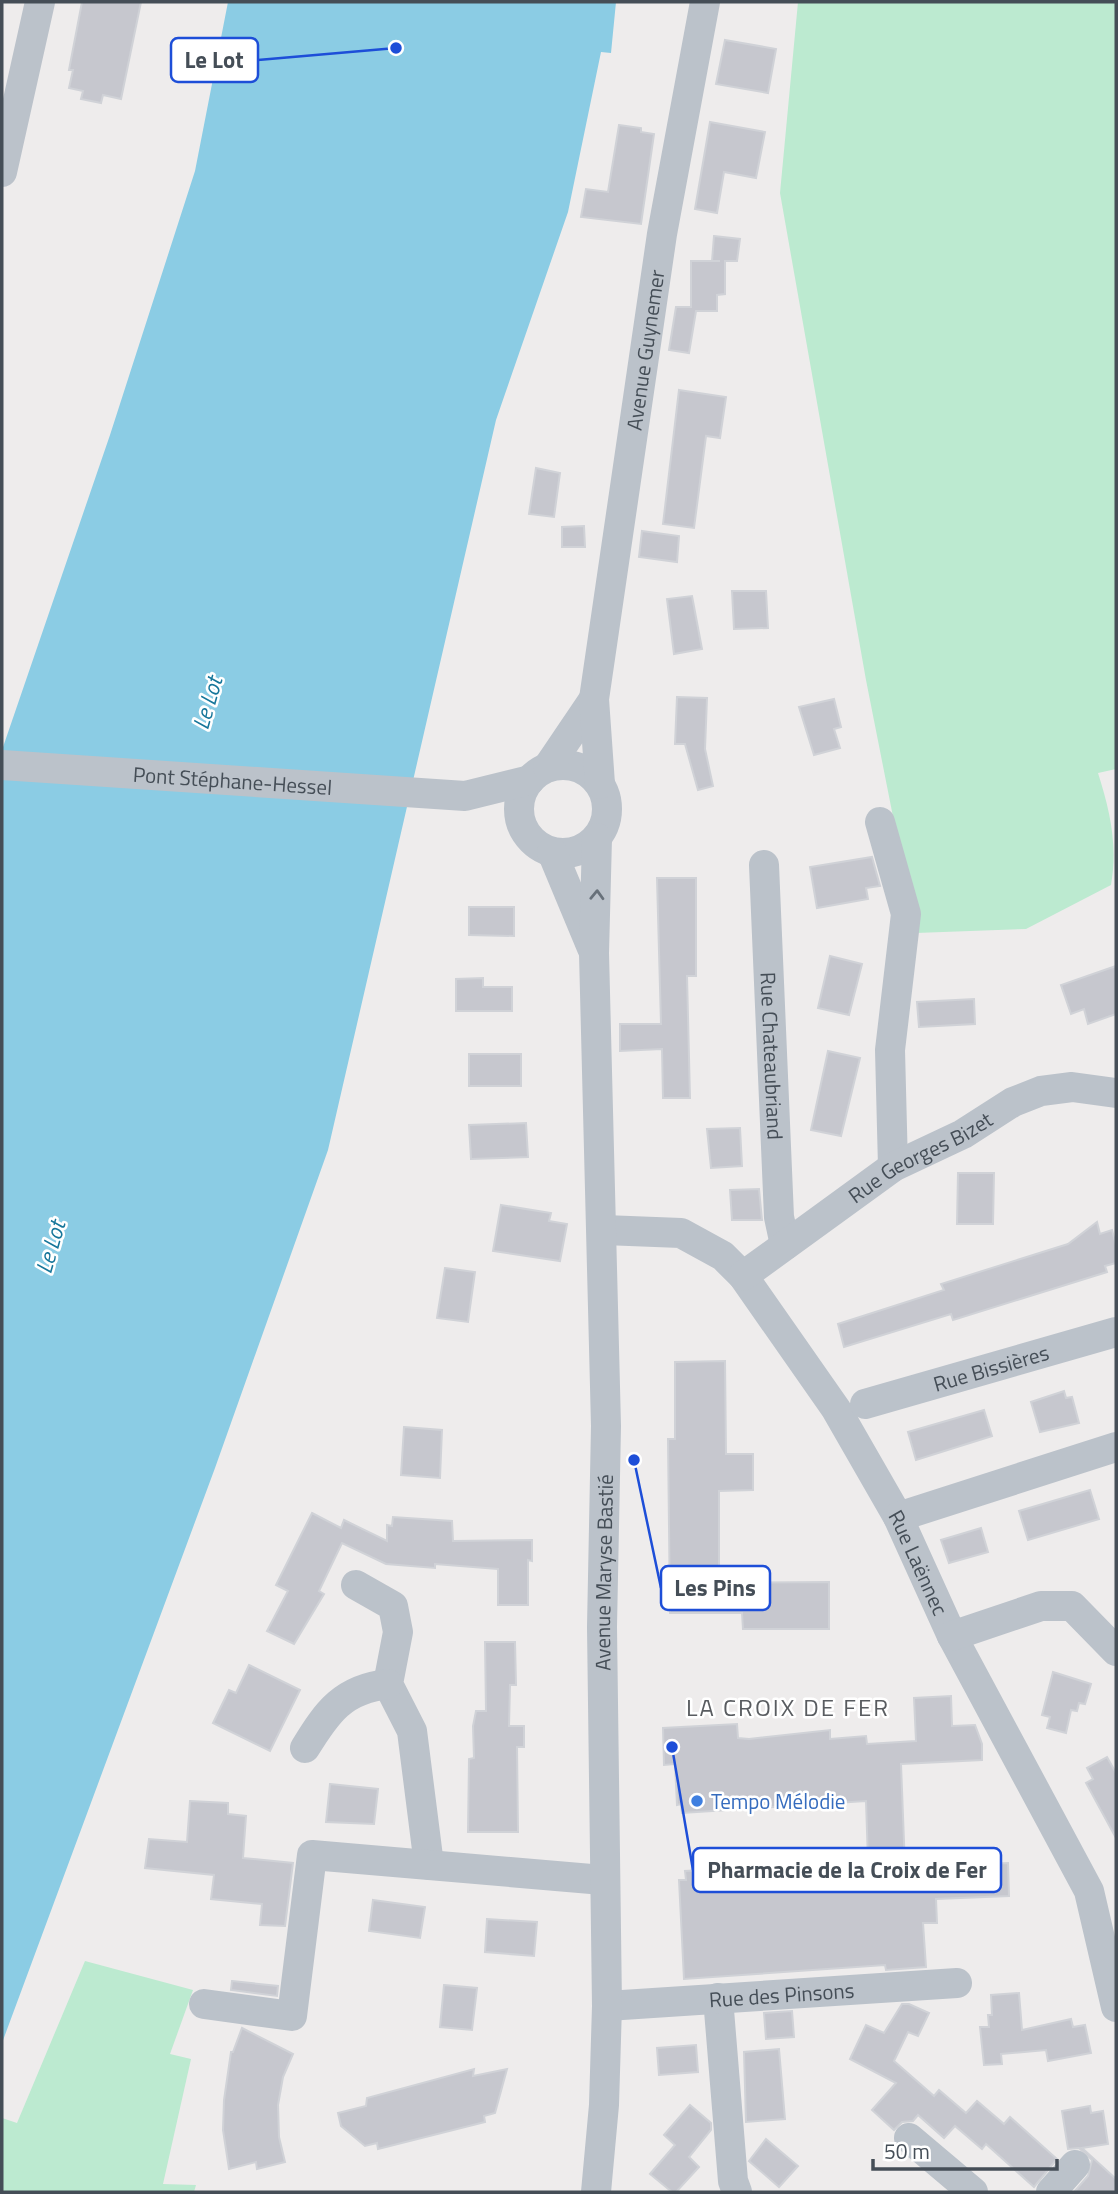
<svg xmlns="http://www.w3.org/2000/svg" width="1118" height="2194" viewBox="0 0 1118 2194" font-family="'Titillium Web',sans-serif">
<rect width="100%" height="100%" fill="#eeecec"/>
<g fill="#bcead0">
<path d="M798 2H1116V769L1098 773C1110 811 1118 845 1111 885L1026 929 916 933 866 680 780 193Z"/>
<path d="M85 1961 193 1990 170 2054 191 2059 163 2184 196 2185 194 2192H2V2118L17 2123Z"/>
</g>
<path fill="#8bcce4" d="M228 2H616L611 53 601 52 568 212 496 420 328 1150 215 1468 2 2043V750L110 435 195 171Z"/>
<g fill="#c6c7ce" stroke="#d0d2d7" stroke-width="2">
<path d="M82 2H141L121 99 103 95 101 103 81 99 83 91 69 88 73 70H69Z"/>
<path d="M725 40 776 49 768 93 716 84Z"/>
<path d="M710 122 765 132 756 178 724 172 717 213 695 209Z"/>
<path d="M619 125 641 128V132L654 134 641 224 581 217 586 189 608 192Z"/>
<path d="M714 236 740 239 737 261H725V294L717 295V311H696L689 353 669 350 676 307H691V261H720H712Z"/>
<path d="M679 390 726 397 720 438 706 436 694 528 663 524Z"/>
<path d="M536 468 560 473 554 517 529 514Z"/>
<path d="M584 526 585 547H562V527Z"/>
<path d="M642 531 679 536 677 562 639 557Z"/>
<path d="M732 591H766L768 628 734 629Z"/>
<path d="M692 596 702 649 674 654 667 599Z"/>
<path d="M677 697 707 698 705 749 713 786 698 790 685 744H675Z"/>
<path d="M834 699 841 727 834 729 840 748 814 755 799 707Z"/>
<path d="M872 857 880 886 866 888 868 899 817 908 810 867Z"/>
<path d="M657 878H696V976H687L690 1098H663L662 1049 620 1051V1024H661Z"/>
<path d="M469 907H514V936L469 935Z"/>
<path d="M830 956 862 964 849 1015 818 1008Z"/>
<path d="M1116 966V1014L1088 1024 1084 1009 1071 1014 1061 985Z"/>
<path d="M483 978V987H512V1011H456V979Z"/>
<path d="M974 999 975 1024 919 1027 917 1002Z"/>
<path d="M828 1051 860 1058 841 1136 811 1130Z"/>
<rect x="469" y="1054" width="52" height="32"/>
<path d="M526 1123 528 1157 471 1159 469 1125Z"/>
<path d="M740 1128 742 1166 711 1168 707 1129Z"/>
<path d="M958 1173H994L993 1224H957Z"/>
<path d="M759 1189 762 1220H732L730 1190Z"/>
<path d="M501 1205 551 1213 549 1221 567 1224 560 1261 493 1251Z"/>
<path d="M1097 1222 1100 1234 1112 1230 1116 1245V1263L1105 1266 1107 1272 953 1320 951 1314 844 1347 838 1324 944 1290 941 1284 1068 1244Z"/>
<path d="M445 1268 475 1272 468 1322 437 1318Z"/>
<path d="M725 1361 726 1454H753V1490L719 1491V1583L829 1582V1629H743L742 1613H670L668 1439H675V1362Z"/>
<path d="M1064 1391 1066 1398 1072 1397 1079 1423 1040 1432 1031 1402Z"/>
<path d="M984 1410 992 1436 916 1460 908 1432Z"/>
<path d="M404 1427 442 1430 440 1478 401 1475Z"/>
<path d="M1090 1490 1099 1519 1028 1540 1019 1511Z"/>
<path d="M312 1513 341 1528 344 1520 387 1541V1525L392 1526 393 1517 452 1521 453 1541 532 1540V1561L528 1560V1605H498V1569L435 1564V1568L386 1564 342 1543 319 1591 324 1594 294 1644 267 1631 288 1591 276 1585Z"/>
<path d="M981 1528 988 1552 949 1563 941 1540Z"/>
<path d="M485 1642H515L516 1685H510L509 1726H524V1747H517L518 1832H468L469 1759 474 1758 473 1726 476 1711H486Z"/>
<path d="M249 1665 300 1690 270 1751 213 1723 229 1690 236 1693Z"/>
<path d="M1053 1672 1091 1684 1085 1704 1079 1703 1077 1711 1071 1710 1066 1733 1047 1728 1050 1717 1042 1715Z"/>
<path d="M951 1696 952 1726 975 1725 982 1744V1760L901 1764 905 1868 1008 1863 1009 1896 936 1899 937 1923H923L926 1967 886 1970 885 1965 684 1979 679 1880H686L685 1871 868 1861 866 1801 682 1813 681 1804 677 1805 675 1764 664 1765 663 1728 737 1724 738 1738 749 1739 830 1730V1739L866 1736 867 1744 916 1741 914 1698Z"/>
<path d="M1107 1757 1116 1773V1838L1086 1783 1093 1779 1087 1768Z"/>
<path d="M330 1784 378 1789 374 1824 326 1822Z"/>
<path d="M190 1801 228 1803V1814L246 1816 243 1858 293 1863 285 1926 260 1925 262 1904 211 1899 214 1875 145 1868 149 1839 187 1842Z"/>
<path d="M373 1900 425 1907 420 1938 369 1931Z"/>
<path d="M487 1919 537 1922 534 1956 485 1952Z"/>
<path d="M232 1981 278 1986 277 1996 231 1990Z"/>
<path d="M444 1985 477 1988 472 2030 440 2027Z"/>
<path d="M1019 1993 1022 2030 1071 2019 1073 2027 1085 2025 1091 2053 1048 2061 1046 2050 1001 2054 1002 2064 984 2065 980 2027H989L988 2015H992L991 1995Z"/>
<path d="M902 2004H909L929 2013 918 2036 908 2032 894 2061 934 2096 939 2090 966 2113 977 2101 1004 2124 1010 2117 1057 2159 1034 2187 986 2144 982 2149 955 2126 944 2138 918 2115 913 2121 902 2122 894 2130 872 2110 896 2083 850 2059 866 2025 884 2033Z"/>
<path d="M792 2011 794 2037 766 2039 764 2013Z"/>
<path d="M242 2028 293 2054 283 2077 278 2105 279 2137 285 2162 257 2169 256 2162 229 2169 223 2130 224 2100 231 2052H233Z"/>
<path d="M696 2045 698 2072 659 2075 657 2048Z"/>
<path d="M779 2049 785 2119 746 2122 744 2052Z"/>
<path d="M474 2069 473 2076 507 2069 495 2113 484 2116 485 2122 378 2149 377 2143 365 2146 341 2126 338 2113 366 2106 367 2098Z"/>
<path d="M690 2105 711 2123V2130L689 2157 699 2167 676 2192H672L650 2174 675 2145 664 2135Z"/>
<path d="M1090 2106 1091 2113 1103 2111 1108 2144 1082 2148 1116 2179V2192H1074L1088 2176 1092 2160 1079 2148 1068 2149 1062 2111Z"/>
<path d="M766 2139 798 2166 779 2187 749 2161Z"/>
</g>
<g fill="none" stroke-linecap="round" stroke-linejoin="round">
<g stroke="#bbc2ca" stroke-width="30">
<path d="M2 172 40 2"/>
<circle cx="563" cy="809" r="44"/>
<path id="s1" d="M2 765 465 796 530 780"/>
<path d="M548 767 594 699"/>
<path id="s2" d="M600 784 594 699 662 234 705 2"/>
<path d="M880 822 906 914 890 1050 893 1167"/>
<path d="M552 852 592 948"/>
<path id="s3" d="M764 865 779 1217 785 1245"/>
<path id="s4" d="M604 1230 681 1233 723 1256 743 1276 836 1409 898 1517 952 1636 1089 1891 1116 2007"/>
<path id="s5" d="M743 1276 893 1167 963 1134 1013 1102 1041 1091 1072 1087 1116 1093"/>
<path id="s6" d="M865 1404 1116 1332"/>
<path d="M898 1517 1116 1447"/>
<path d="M356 1585 393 1606 398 1632 388 1684 412 1731 429 1865"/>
<path d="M952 1636 1041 1606H1072L1116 1651"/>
<path d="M305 1748C327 1712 343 1689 388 1684"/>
<path d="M718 1998 733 2181 737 2192"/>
<path d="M204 2004 292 2016 312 1855 603 1880"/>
<path id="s7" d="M607 2006 957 1983"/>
<path d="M909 2138 973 2192"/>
<path id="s8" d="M596 2192 604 2105 607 2006 602 1627 606 1426 594 953 597 838"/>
<path d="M1051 2192 1075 2165"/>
</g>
</g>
<defs><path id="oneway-chevron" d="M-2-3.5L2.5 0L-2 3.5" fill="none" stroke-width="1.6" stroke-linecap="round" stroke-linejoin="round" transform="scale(1.75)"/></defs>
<use stroke="#68717a" href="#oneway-chevron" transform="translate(597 895) rotate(-88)"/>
<circle fill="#3f7fe0" stroke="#fff" stroke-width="2.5" cx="697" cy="1801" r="7"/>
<g text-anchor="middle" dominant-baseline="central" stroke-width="5" stroke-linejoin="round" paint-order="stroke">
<g font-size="21" fill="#454e57" stroke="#fff">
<text stroke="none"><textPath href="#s2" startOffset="438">Avenue Guynemer</textPath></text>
<text stroke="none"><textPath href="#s1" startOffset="231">Pont Stéphane-Hessel</textPath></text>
<text stroke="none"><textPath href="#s3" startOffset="191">Rue Chateaubriand</textPath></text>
<text stroke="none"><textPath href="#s5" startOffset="214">Rue Georges Bizet</textPath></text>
<text stroke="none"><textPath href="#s6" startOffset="131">Rue Bissières</textPath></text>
<text stroke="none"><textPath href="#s4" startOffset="490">Rue Laënnec</textPath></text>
<text stroke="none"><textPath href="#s8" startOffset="620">Avenue Maryse Bastié</textPath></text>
<text stroke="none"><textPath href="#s7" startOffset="175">Rue des Pinsons</textPath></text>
</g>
<g font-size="21" fill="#366cbe" stroke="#fff" text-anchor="start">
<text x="711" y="1801">Tempo Mélodie</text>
</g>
<g font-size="23" font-style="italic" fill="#16769a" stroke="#fff">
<text transform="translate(207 703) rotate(-74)">Le Lot</text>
<text transform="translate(50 1247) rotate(-74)">Le Lot</text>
</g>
<g font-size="24" letter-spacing="2" fill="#595c60" stroke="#fff">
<text x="788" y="1707">LA CROIX DE FER</text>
</g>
</g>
<path fill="none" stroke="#1d4ed8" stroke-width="2.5" d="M396 48L258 60M634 1460L661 1588M672 1747L693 1870"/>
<g fill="#1d4ed8" stroke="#fff" stroke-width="2.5">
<circle cx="396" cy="48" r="7"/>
<circle cx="634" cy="1460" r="7"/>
<circle cx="672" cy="1747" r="7"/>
</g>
<g fill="#fff" stroke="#1d4ed8" stroke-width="2.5">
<rect x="171" y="38" width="87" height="44" rx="7"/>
<rect x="661" y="1566" width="109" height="44" rx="7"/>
<rect x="693" y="1848" width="308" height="44" rx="7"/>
</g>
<g font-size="23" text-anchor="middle" font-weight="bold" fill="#454e57">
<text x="214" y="68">Le Lot</text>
<text x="715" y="1596">Les Pins</text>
<text x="847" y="1878">Pharmacie de la Croix de Fer</text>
</g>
<rect width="1118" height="2194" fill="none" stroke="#454e57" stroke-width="7"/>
<path d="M873 2159v10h184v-10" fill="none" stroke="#454e57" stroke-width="3.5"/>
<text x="884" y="2159" font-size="21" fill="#454e57" stroke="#ffffff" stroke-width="5" paint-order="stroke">50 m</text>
</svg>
